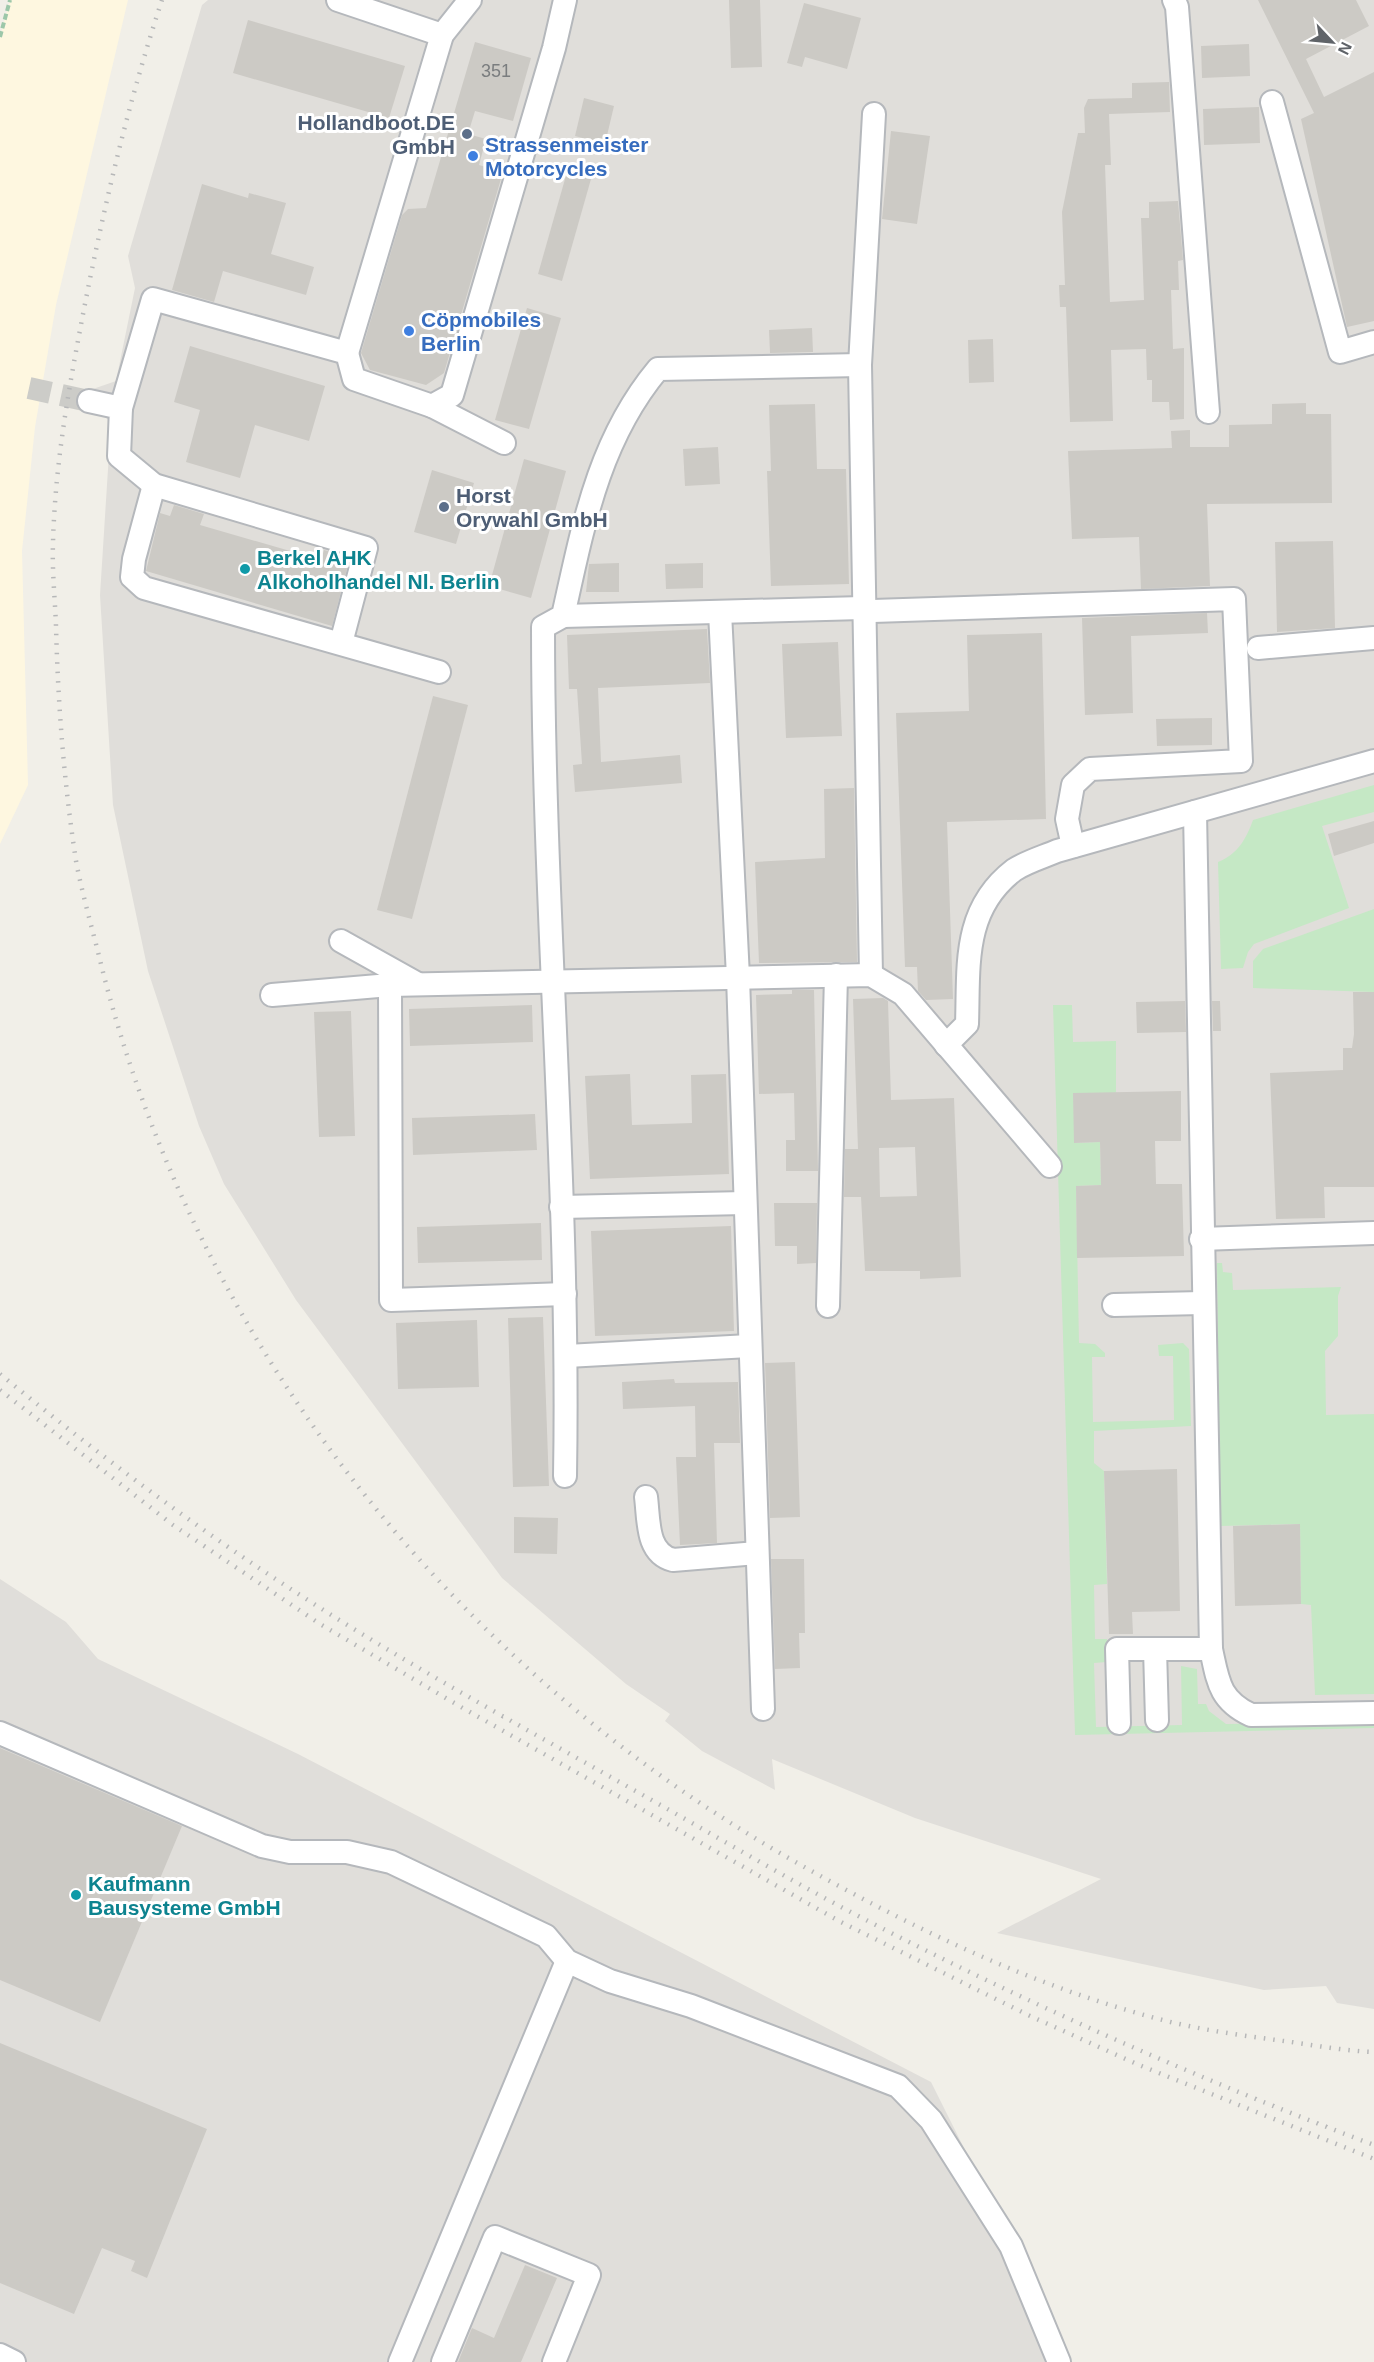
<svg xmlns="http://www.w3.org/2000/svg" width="1374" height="2362" viewBox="0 0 1374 2362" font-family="Helvetica,sans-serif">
<rect width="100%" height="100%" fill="#f1efe8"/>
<path fill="#fef7e0" d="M10 0H128L56 305 35 427 22 551 28 785 0 844V37Z"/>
<g fill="#e0deda">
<path d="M208 0H1374V2009L1337 2003 1326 1986 1264 1990 997 1933 1101 1879 915 1818 772 1759 775 1790 702 1751 665 1721 670 1714 626 1684 502 1578 296 1300 224 1184 199 1126 148 971 113 805 100 595 111 422 89 404 90 390 116 381 135 288 128 256 202 5Z"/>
<path d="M0 1579 66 1622 98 1659 298 1754 931 2082 1071 2362H0Z"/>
</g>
<g fill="#c5e8c5">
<path d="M1374 785V812L1322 826 1349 908 1254 944 1248 952 1243 968 1221 969 1218 862C1238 854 1246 839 1253 820Z"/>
<path d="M1374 909V992L1253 988V961L1263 949Z"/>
<path d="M1053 1005H1072L1073 1042 1116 1041V1092L1074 1143 1100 1142 1101 1185 1076 1186 1079 1343 1095 1344 1105 1353V1357H1092L1093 1422 1174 1420 1173 1356H1159L1158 1345 1183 1343 1189 1349 1191 1426 1094 1431V1463L1104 1471 1107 1584 1094 1585 1095 1639H1107V1662L1094 1663 1096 1727 1182 1725 1181 1666 1197 1669 1198 1704H1206L1209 1711 1226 1724 1374 1722V1728L1075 1735Z"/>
<path d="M1217 1263H1222L1223 1272 1232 1273 1233 1290 1341 1287 1338 1296V1336L1325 1351 1326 1415 1374 1414V1694L1315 1695 1311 1605 1301 1604 1300 1524 1220 1526Z"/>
</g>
<g fill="#cccac5" fill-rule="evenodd">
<path d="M729 0H760L762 67 731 68Z"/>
<path d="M1258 0H1356L1369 26 1306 59 1324 97 1374 72V321L1347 327 1301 119 1314 113Z"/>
<path d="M804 3 861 18 847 69 805 57 802 67 787 63Z"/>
<path d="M248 20 405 66 389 118 233 73Z"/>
<path d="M475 42 531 58 513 121 475 111 468 134 486 139 479 165 503 172 444 373 426 385 370 370 361 353 402 215 408 209 426 208Z"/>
<path d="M1249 44 1250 76 1202 78 1201 46Z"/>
<path d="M1169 82 1170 112 1109 114 1111 165H1105L1110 302 1144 300 1141 218H1149V202L1178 201 1183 260 1178 261 1179 290H1171L1173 349 1184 348V419L1170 420 1169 402H1152V380H1147L1146 349 1111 350 1113 421 1070 422 1066 307H1060L1059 285H1065L1062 212 1078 133H1085L1084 108 1088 99 1132 98V83Z"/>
<path d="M584 98 614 106 605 144 575 136Z"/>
<path d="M1259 107 1260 143 1204 145 1203 109Z"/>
<path d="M891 131 930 136 917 224 882 219Z"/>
<path d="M569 165 593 172 562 281 538 274Z"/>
<path d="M202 184 248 198 249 193 286 203 271 254 314 267 306 295 223 271 214 302 172 290Z"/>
<path d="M527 308 561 318 529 429 495 420Z"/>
<path d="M812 328 813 352 770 353 769 330Z"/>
<path d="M993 339 994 382 969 383 968 340Z"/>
<path d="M190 346 325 386 309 441 255 425 240 478 186 462 200 410 174 402Z"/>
<path d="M1306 403V414H1331L1332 503 1207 504 1210 586 1141 589 1139 537 1072 539 1068 451 1172 448 1171 431 1190 430V447H1229V425L1272 424V404Z"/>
<path d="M815 404 817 469H846L849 584 771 586 767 471H771L769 405Z"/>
<path d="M718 447 720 484 685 486 683 449Z"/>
<path d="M524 459 566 471 531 598 489 586Z"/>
<path d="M432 470 474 483 456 544 414 532Z"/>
<path d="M174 505 204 514 200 525 321 560 324 550 350 557 332 626 146 571 160 513 170 516Z"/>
<path d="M1333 541 1335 628 1277 632 1275 542Z"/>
<path d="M619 563V592H586L589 564Z"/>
<path d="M703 563V588L666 589 665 564Z"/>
<path d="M1207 613 1208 633 1131 636 1133 713 1085 715 1082 618Z"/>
<path d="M707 629 710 683 598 688 601 762 680 755 682 783 575 792 573 765 582 764 577 689H569L567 635Z"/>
<path d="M1042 633 1046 819 947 822 953 999 926 1000 918 991 917 967H905L896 713 969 711 967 635Z"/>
<path d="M838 642 842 736 786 738 782 644Z"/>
<path d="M433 696 468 705 412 919 377 910Z"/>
<path d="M1212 718V745L1157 746 1156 719Z"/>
<path d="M854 788 857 962 759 963 755 862 825 858 824 789Z"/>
<path d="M1374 821V843L1334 856 1328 834Z"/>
<path d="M792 990H814L818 1171H786V1140H795L794 1093 759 1094 756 995 792 994Z"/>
<path d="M1353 992H1374V1187H1324L1325 1218 1276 1219 1270 1073 1343 1070V1048H1352L1354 1034Z"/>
<path d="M883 998 888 1001 891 1100 954 1098 961 1277 920 1279V1271H865L861 1197H844L845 1149H858L853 999ZM915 1147 917 1196 880 1197 879 1148Z"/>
<path d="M1185 1001 1186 1032 1137 1033 1136 1002Z"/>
<path d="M1212 1001H1220L1221 1031H1213Z"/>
<path d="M532 1005 533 1042 410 1046 409 1009Z"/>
<path d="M351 1011 355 1136 319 1137 314 1012Z"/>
<path d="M630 1074 632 1125 692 1123 691 1075 726 1074 729 1174 590 1179 585 1076Z"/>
<path d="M1181 1091V1141H1155L1156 1184H1182L1184 1256 1077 1258 1076 1186 1101 1185 1100 1142 1074 1143 1073 1093Z"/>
<path d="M535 1114 537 1150 413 1155 412 1118Z"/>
<path d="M774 1203H817L816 1263 797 1264V1246H775Z"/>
<path d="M541 1223 542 1260 418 1263 417 1227Z"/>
<path d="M731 1226 734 1331 595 1336 591 1231Z"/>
<path d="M543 1317 549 1486 513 1487 508 1318Z"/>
<path d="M477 1320 479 1387 398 1389 396 1323Z"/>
<path d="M795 1362 800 1517 770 1518 765 1363Z"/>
<path d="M674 1379 675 1383 738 1382 740 1443H714L717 1543 680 1545 676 1457H696L695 1406 623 1409 622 1382Z"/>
<path d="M1177 1469 1180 1611 1132 1612 1133 1634H1109L1104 1471Z"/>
<path d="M514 1517 558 1518 557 1554 514 1553Z"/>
<path d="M1300 1524 1301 1604 1235 1606 1233 1526Z"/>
<path d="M771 1559H804L805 1633H799L800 1668 775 1669Z"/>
<path d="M0 1748 182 1826 100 2022 0 1980Z"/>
<path d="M0 2043 207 2129 147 2278 131 2271 135 2261 102 2248 74 2314 0 2283Z"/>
<path d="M525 2265 557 2278 521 2362H458L472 2328 494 2338Z"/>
</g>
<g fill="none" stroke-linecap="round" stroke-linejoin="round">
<path stroke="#ccccc8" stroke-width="22" stroke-dasharray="22 11" stroke-linecap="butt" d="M29 388 89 401"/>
<defs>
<g id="minor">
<path d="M338 0 442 35"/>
<path d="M1174 0 1177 7 1208 412"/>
<path d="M1272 102 1340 352 1374 342"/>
<path d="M347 353 442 35 470 0"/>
<path d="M89 401 121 408 119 456 154 485 366 548 341 643"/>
<path d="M432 406 504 443"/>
<path d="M121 408 153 299 347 353 354 379 432 406 452 395 554 48 565 0"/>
<path d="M154 485 134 559 132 577 144 588 439 672"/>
<path d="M720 612 738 977 763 1709"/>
<path d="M563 616 862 608 873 611 1234 599 1241 761 1090 769 1073 785 1067 819 1073 846"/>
<path d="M1258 648 1374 638"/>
<path d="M1195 812 1211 1649C1218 1681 1219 1700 1251 1715L1374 1713"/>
<path d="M341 941 418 984"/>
<path d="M871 975 860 365 874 114"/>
<path d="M390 985 391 1300 565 1294"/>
<path d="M272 995 390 985 871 975 903 994 1050 1166"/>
<path d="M946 1045 967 1024C969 966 962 910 1014 870 1026 862 1043 857 1057 851L1374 761"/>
<path d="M561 1207 745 1203"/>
<path d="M1201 1239 1374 1233"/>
<path d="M1114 1305 1202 1303"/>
<path d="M828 1306 836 975"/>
<path d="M567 1356 749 1346"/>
<path d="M565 1476C570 1193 543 910 543 627L563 616C583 527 598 441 658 369L860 365"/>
<path d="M646 1497C649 1520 646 1553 673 1560L757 1553"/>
<path d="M1155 1649 1157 1720"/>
<path d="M1119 1723 1117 1649H1211"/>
<path d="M0 1733 262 1846 290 1852H347L391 1862 546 1936 567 1961 610 1981 691 2006 898 2086 931 2120 1011 2246 1059 2362"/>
<path d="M0 2355 14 2362"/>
<path d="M400 2362 567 1961"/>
<path d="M443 2362 495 2237 589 2275 554 2362"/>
</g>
</defs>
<use href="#minor" stroke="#b5b8bc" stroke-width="26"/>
<path stroke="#9cc7a9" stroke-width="4" stroke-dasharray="6 3" stroke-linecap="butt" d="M0 37 10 0"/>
<use href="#minor" stroke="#fff" stroke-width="22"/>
<g stroke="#b6b7b8" stroke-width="4.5" stroke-dasharray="1.5 8" stroke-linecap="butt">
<path d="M162 0C129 100 104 206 84 309 69 387 55 464 53 543 52 571 55 599 56 626 58 705 64 783 76 861 82 893 91 924 99 956 193 1344 454 1669 799 1864 913 1928 1028 1984 1155 2018 1199 2030 1246 2036 1291 2042 1319 2046 1346 2051 1374 2052"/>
<path d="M0 1374C100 1456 204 1534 314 1604 414 1668 519 1725 623 1784 697 1825 770 1869 845 1909 1016 1999 1193 2077 1374 2145"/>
<path d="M0 1390 173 1525 320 1624 461 1707 839 1921 1028 2015 1139 2065 1374 2159"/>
</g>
</g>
<g fill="#5c6f8a" stroke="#fff" stroke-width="2">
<circle cx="467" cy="134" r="6"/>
<circle cx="444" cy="507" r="6"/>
</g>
<g fill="#3f7fe0" stroke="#fff" stroke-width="2">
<circle cx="473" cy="156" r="6"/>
<circle cx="409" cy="331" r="6"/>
</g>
<g fill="#0f9aa8" stroke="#fff" stroke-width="2">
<circle cx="245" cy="569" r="6"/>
<circle cx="76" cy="1895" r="6"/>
</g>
<g text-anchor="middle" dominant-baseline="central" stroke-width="6" stroke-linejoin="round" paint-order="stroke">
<g font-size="18" fill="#7a7d7f">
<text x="496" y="71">351</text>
</g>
<g font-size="21" font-weight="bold" fill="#4e5e75" stroke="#fff" text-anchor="end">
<text x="455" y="122">Hollandboot.DE<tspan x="455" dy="24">GmbH</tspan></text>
<text x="456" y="495" text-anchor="start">Horst<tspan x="456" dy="24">Orywahl GmbH</tspan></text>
</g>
<g font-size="21" font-weight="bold" fill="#366cbe" stroke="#fff" text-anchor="start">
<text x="485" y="144">Strassenmeister<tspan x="485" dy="24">Motorcycles</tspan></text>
<text x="421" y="319">Cöpmobiles<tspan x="421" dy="24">Berlin</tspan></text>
</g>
<g font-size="21" font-weight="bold" fill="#0d838f" stroke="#fff" text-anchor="start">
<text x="257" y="557">Berkel AHK<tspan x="257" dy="24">Alkoholhandel Nl. Berlin</tspan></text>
<text x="88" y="1883">Kaufmann<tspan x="88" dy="24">Bausysteme GmbH</tspan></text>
</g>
</g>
<g transform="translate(1332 42) rotate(116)" stroke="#ffffff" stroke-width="4.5" paint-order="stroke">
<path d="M0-4.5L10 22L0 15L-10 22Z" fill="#5f6368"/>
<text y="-9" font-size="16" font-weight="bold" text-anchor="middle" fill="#5f6368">N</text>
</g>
</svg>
